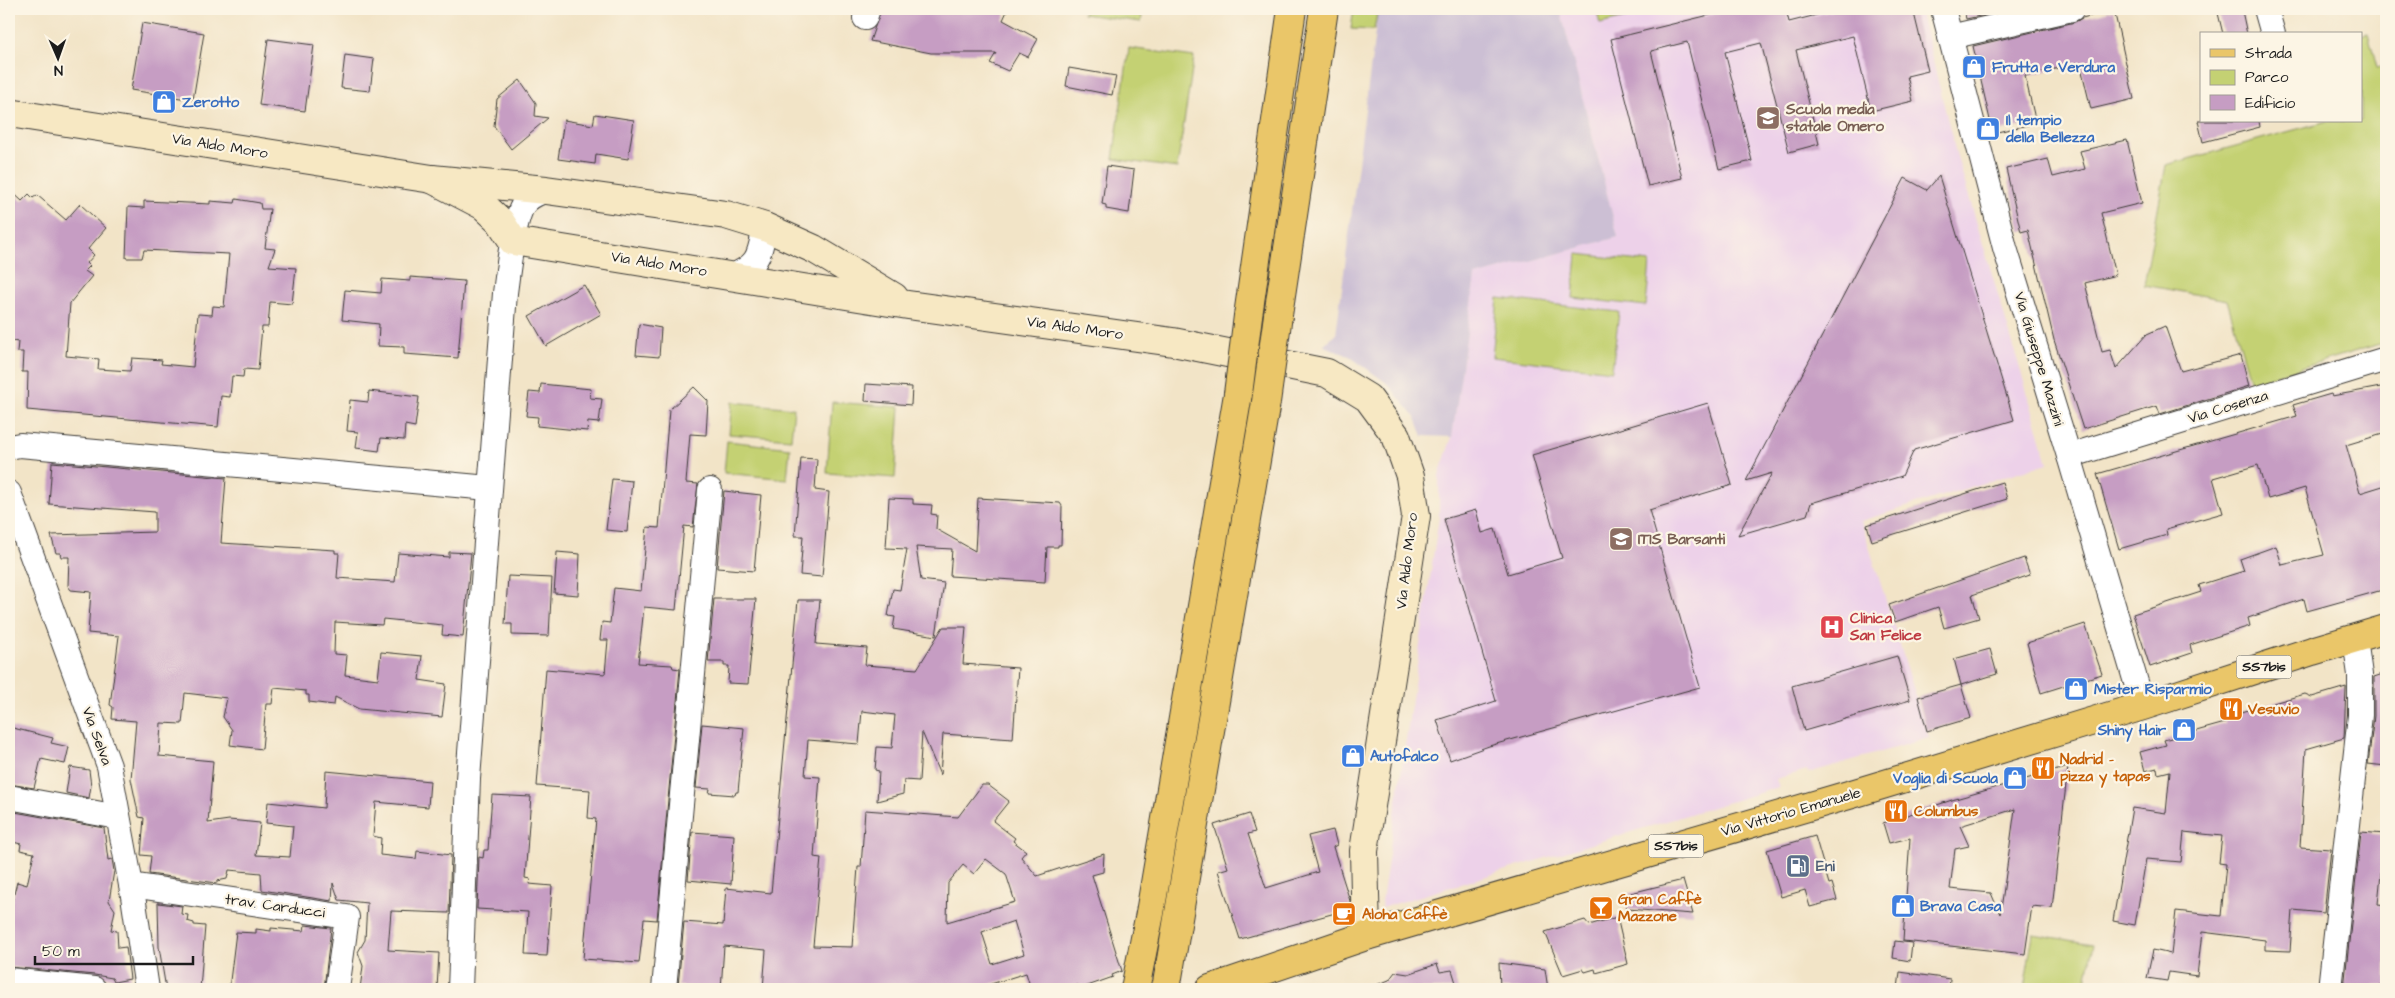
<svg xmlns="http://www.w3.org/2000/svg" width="2395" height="998" viewBox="0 0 2395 998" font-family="'Architects Daughter',sans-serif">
<rect width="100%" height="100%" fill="#fcf5e5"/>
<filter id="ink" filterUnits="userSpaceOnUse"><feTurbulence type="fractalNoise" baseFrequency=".02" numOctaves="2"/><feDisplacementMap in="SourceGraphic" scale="10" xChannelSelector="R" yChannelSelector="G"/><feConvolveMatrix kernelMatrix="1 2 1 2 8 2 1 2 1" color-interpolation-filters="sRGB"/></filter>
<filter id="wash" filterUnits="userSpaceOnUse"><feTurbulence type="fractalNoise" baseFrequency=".0096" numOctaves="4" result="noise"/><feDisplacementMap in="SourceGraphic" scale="20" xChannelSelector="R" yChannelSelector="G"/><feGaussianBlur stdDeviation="1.12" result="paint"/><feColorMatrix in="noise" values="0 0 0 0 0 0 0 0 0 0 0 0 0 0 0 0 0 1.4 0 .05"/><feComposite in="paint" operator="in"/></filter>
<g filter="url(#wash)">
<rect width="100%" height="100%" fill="#f2e4c7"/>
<path fill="#edd1e9" d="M1560 9H1920L1956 153 2048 463 1861 521 1929 738 1808 773 1807 770 1776 779 1779 787 1381 908 1439 517V475L1452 437 1475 276 1618 237Z"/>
<path fill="#ccbfd4" d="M1378 9H1560L1618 237 1475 276 1452 437 1423 436 1416 418 1387 383 1349 356 1323 345 1336 335Z"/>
<g fill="#c4d173" stroke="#707648">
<path d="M1084 9H1143L1141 22 1083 14Z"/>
<path d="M1354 9H1378L1374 30 1351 29Z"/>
<path d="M1596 9H1635L1637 15 1600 24Z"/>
<path d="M2368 33 2377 67 2386 65V342L2251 383 2227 300 2144 285 2166 165 2327 121H2361V35Z"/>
<path d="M1129 48 1194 57 1177 168 1113 159Z"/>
<path d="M1577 254 1650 262 1646 306 1573 298Z"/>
<path d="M1498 298 1619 312 1612 371 1492 357Z"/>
<path d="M732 402 794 408 791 439 729 434Z"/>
<path d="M832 402 900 407 895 478 827 473Z"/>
<path d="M727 441 790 448 787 479 724 473Z"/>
<path d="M2033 934 2093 944 2085 989H2024Z"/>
</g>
<g id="blocks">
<g fill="#c69dc3" fill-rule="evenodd">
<path d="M881 9H1008L1003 20 1038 39 1028 57 1019 53 1008 71 990 63 996 53H931L870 41Z"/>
<path d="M1734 9H1786L1789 22 1840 9H1913L1928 71 1907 76 1913 101 1871 111 1853 36 1796 50 1819 144 1789 152 1761 43 1725 52 1752 161 1719 169 1687 42 1651 51 1682 178 1648 186 1611 39Z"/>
<path d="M1964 9H2012L1966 19Z"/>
<path d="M2217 9H2233L2234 13 2242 11 2247 34H2223Z"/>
<path d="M2114 10 2134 99 2091 109 2080 63 2025 76 2036 123 1993 133 1973 46 2075 22 2082 18Z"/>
<path d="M142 23 204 33 193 100 131 90Z"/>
<path d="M268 39 314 45 305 111 259 105Z"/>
<path d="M345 55 374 59 370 91 341 88Z"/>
<path d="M1069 68 1116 76 1112 95 1066 86Z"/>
<path d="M520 80 536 103 535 116 548 118 511 149 494 126 497 99Z"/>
<path d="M595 114 634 120 628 159 596 154 595 164 558 159 564 120 593 125Z"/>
<path d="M2198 121H2259L2260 127 2203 142Z"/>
<path d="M2127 140 2142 203 2101 213 2116 275 2085 283 2102 352 2110 350 2116 369 2147 334 2165 326 2181 371 2241 355 2249 386 2160 414 2157 406 2083 429 2054 340 2028 230 2021 232 2006 169 2048 159 2053 177 2085 169 2080 151Z"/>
<path d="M1107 166 1134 170 1129 213 1106 209V205L1102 204Z"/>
<path d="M1939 176 2014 420 1914 450 1902 476 1811 503 1807 515 1738 535 1772 473 1746 481 1905 178 1927 190Z"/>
<path d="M9 189 22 201 29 194 33 198 37 195 66 220 80 204 106 228 88 249 94 255 87 263 90 266 85 271 92 276 70 303 66 356 99 359 98 369 130 371 132 358 162 360 161 364 193 367 198 314 212 315 213 306 224 307 229 254 144 250 142 258H126L128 207 144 208V201L210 204V201L235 203 236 199 260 203 261 209H270L265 248 275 249 269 266 296 268 292 304 270 302 268 327H262L258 370 244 369 243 377 232 376 230 397 221 396 218 427 27 410 28 372H22L23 352H17L18 342 12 341V314L9 317Z"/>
<path d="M410 277 464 281 458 358 404 354V347L378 346 379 324 342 320 345 290 381 293 382 279 410 281Z"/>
<path d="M584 285 601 314 546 346 529 316Z"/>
<path d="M639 324 661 328 659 357 636 355Z"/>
<path d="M541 384 591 389 590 398 602 399 599 423 588 422 587 431 537 426 538 417 526 416 529 392 540 393Z"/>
<path d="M866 384 912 387 911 405 865 401Z"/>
<path d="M2386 386V433L2346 445 2360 493 2386 485V589L2307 611 2304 599 2248 618 2250 626 2190 645 2192 653 2150 667 2133 614 2201 592 2199 585 2244 571 2240 559 2276 546 2282 565 2324 555 2305 488 2268 499 2258 465 2213 478 2223 513 2166 529 2167 535 2119 549 2097 474 2297 416 2293 405 2331 394 2332 396Z"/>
<path d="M694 387 708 401 706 435 690 434 686 483 698 484 693 527 684 526 676 610 644 607 638 663 672 665 673 668 680 669 657 920 644 919 639 963 583 959 596 819 588 818 590 790 537 786 546 669 605 674 608 640H600L602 622 610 623 614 588 641 591 647 527 659 528 669 410Z"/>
<path d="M369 391 419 397 415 427 405 425 404 440 381 438 379 451 356 448 358 432 347 431 350 400 368 402Z"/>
<path d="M1708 403 1732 485 1649 510 1700 687 1489 746 1450 760 1437 720 1496 701 1444 519 1476 510 1482 533 1495 529 1508 574 1562 558 1532 455Z"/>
<path d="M801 458 817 459 815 490 829 492 822 577 800 575 803 536H795Z"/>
<path d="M52 462 226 478 221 543 335 550V553H339L337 578 395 582 398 553 449 557V552L471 553 463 637 442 635 443 625 383 619 382 625 335 622 334 654 347 655 345 675 378 679 381 652 422 656 419 680 446 684 442 717 359 709 335 697 334 705 309 702V695H306V691L274 688 272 704H266L262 749 230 745 232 730 223 717 227 698 185 693 182 724 161 723 159 756 213 761 208 823 229 820 260 823 256 855 290 857 293 826 266 823 268 802 324 808 326 771 430 781 428 807 376 802 373 836 381 838 380 855 416 859 417 851 451 855 449 913 391 911 388 950 439 953 437 989H360L363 966 358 952 365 940 367 903 339 900 333 883 332 901 262 890 261 873 229 870 227 879 217 881V883L149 874 151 856 141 855 144 818 139 817 131 779 136 721 112 719 113 707 110 705 119 636 88 633 91 592 71 590 68 586 69 557H61L60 553H56L51 535 155 532V512L49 504Z"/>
<path d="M612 479 632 481 627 532 606 530Z"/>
<path d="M2002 482 2007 499 1872 541 1867 525Z"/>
<path d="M724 491 761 495 754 571 717 568Z"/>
<path d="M889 498 913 499V504L932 505 931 514 937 515 936 529 975 551 978 498 1060 503 1062 506 1061 545H1058V547H1047L1045 582 950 576 952 549 916 547 921 580 944 583 936 636 893 629 895 617 888 616 893 589 900 590 907 549 886 548Z"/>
<path d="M557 552 580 554 578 595 554 593Z"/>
<path d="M2024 558 2030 575 1972 595 1979 618 1944 628 1938 607 1895 622 1889 605Z"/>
<path d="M508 576 552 578 549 636 512 635V624H505Z"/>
<path d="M714 599H756L748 684 728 683 729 666H724V662H708Z"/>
<path d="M798 600H820L816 644 867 648 865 665 917 669 943 627H966L963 664 1018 668 1013 739 943 734 940 775 922 732 919 781 904 780 903 794 877 801 879 771 875 770 877 747 892 748 895 715 862 711 859 744 808 740 805 776 820 777 814 857 821 858 813 946 852 947 858 867H861L865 810 958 817 982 785H988L1009 801 993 821 1015 838 1013 841 1026 851 1021 857 1037 876 1104 854 1103 872 1092 875 1122 971 1112 975 1113 977 1079 989 1078 985 1063 989H1031L1026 973 975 989H763L766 950 724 946 721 989 678 986 684 922 723 925 726 888 771 893ZM986 859 1006 874 1015 902 947 922 948 883 963 865 974 874ZM1014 921 1024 954 992 964 982 932Z"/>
<path d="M2085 624 2102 674 2041 693 2027 643Z"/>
<path d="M1990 649 1997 674 1961 685 1954 659Z"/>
<path d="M1897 656 1910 700 1804 731 1792 686Z"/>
<path d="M2386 673V766L2368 764 2374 716V677Z"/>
<path d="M1961 685 1971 718 1927 731 1918 697Z"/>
<path d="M2346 687 2344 738 2306 749 2300 847 2331 849 2324 913 2293 910 2290 951 2265 950V940L2202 932 2197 976 2169 972 2167 981 2147 978 2153 950 2171 954 2176 911 2221 916 2226 864 2219 863 2222 836 2184 832 2181 862 2146 859 2135 925 2113 921 2132 808 2166 813 2170 771 2158 774 2157 768 2145 771 2140 752 2166 745 2164 740 2225 723 2224 717 2305 694 2312 697Z"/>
<path d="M702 724 744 728 738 792H736L735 795 709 793 710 789 696 788Z"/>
<path d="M9 727 53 738 51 743 69 747 65 764 41 759 34 788 9 784Z"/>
<path d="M70 767 89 770 91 786 89 798 66 793Z"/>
<path d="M2068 767 2052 908 2032 906 2025 954 1903 941 1910 838 1889 843 1883 823 1952 800ZM2015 809 2002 902 2000 914 1991 893 1950 889 1955 849 1969 846 1960 826Z"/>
<path d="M492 795 531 797 525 878 530 879 529 884 552 886 547 956 525 955 528 912 477 909 479 857 483 858 484 850H488Z"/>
<path d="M9 811 104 828 108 860 112 859 114 871 109 901 115 910 111 930 117 931 118 948 126 947 130 979 114 982 112 978 95 975 9 967V901L12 902 17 882 27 885 34 853 20 850 21 844 9 841Z"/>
<path d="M1249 814 1255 832 1248 834 1266 888 1318 872 1308 836 1333 830 1337 845 1333 847 1350 901V909L1240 939 1218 871 1228 868 1214 825Z"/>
<path d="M692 832 734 835 731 884 688 880Z"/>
<path d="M2361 832 2385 834 2378 904 2386 905V986H2372V989L2344 988Z"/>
<path d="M1815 836 1829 884 1832 883 1837 900 1810 907 1805 890 1781 897 1767 850Z"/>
<path d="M1683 880 1693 914 1627 909 1623 895Z"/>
<path d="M158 903 182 906 181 914 188 915 187 921 194 923V925L205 926 200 989H166L159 947Z"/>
<path d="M1617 917 1628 964 1596 973 1595 969 1585 972 1583 969 1563 975 1545 932 1585 920 1589 925Z"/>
<path d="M305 925 331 928 324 989H229L236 932 256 933V929L271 931V928L304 931Z"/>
<path d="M1895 941 1912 943 1910 961 1893 958Z"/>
<path d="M1499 963 1545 969 1548 989H1500Z"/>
<path d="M1437 964 1440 972 1452 970 1458 989H1371V987L1389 980 1395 972 1408 974Z"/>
<path d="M1900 972 1950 979 1949 989H1898Z"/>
</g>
</g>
</g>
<g filter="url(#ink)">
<use href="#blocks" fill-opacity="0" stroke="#3c3a36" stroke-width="1"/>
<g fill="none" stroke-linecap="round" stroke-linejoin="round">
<defs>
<g id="street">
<path d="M1943 9 2005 248 2069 456 2143 706"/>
<path d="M2266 9 2273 34"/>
<path d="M865 18 868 9"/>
<path d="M1950 37 2072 9"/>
<path d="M732 276C760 265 759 254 765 227"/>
<path d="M9 447 20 445 489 488"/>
<path d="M2069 456 2386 359"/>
<path d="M9 493 109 766 133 896 147 989"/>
<path d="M9 797 118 817"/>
<path d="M131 885 347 917 337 989"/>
<path d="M9 980 94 989"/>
<path d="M460 989 468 779 505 293C508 271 513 222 523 205 529 196 537 194 546 190"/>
<path d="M664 989 710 490"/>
<path d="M2330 989 2360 715V675L2355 639"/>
</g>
<g id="secondary">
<path d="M9 113 432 179 546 190 726 215 765 227 814 249 894 297"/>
<path d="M432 179 484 206 500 221 513 241 908 305 1173 342 1327 373 1368 398 1396 436 1410 476 1416 516 1364 851 1366 936"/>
</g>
<path id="primary" d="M1210 989 1366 936 1852 794 2143 706 2312 651 2386 629"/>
<g id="highway">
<path d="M1278 315 1324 9"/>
<path d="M1248 316 1292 9"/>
<path d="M1135 989 1150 913 1238 394"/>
<path d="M1166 989 1266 402"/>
</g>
</defs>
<use href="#street" stroke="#3c3a36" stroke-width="26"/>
<use href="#secondary" stroke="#3c3a36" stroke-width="30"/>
<use href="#primary" stroke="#3c3a36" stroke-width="30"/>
<use href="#highway" stroke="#3c3a36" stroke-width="30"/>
<use href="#street" stroke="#fff" stroke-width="24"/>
<use href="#secondary" stroke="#f7e8c3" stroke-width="28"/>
<use href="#primary" stroke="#eac669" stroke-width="28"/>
<use href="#highway" stroke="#eac669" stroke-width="28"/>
<defs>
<g id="highway-bridge">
<path d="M1238 394 1248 316"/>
<path d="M1266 402 1278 315"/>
</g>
</defs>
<use href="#highway-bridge" stroke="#3c3a36" stroke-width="30" stroke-linecap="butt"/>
<use href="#highway-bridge" stroke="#eac669" stroke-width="28"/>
</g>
</g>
<defs>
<symbol id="shop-square" viewBox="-11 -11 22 22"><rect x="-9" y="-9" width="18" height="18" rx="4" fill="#3f7fe0" stroke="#fcf5e5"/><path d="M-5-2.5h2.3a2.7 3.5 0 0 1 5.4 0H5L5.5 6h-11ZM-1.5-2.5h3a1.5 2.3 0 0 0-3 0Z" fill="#fff"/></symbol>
<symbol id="school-square" viewBox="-11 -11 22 22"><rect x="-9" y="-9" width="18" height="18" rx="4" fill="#8d6e63" stroke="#fcf5e5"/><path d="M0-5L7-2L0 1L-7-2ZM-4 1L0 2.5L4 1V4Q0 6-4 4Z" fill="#fff"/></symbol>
<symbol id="hospital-square" viewBox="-11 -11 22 22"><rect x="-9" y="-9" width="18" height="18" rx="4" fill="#e0444e" stroke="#fcf5e5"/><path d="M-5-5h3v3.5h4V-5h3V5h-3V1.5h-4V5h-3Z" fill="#fff"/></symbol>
<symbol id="restaurant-square" viewBox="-11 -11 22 22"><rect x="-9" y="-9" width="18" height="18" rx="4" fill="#e8710a" stroke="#fcf5e5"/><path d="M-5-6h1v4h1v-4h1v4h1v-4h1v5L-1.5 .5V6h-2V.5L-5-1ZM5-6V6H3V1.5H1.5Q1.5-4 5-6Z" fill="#fff"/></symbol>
<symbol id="fuel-square" viewBox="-11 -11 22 22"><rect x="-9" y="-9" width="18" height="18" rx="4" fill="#5c6f8a" stroke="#fcf5e5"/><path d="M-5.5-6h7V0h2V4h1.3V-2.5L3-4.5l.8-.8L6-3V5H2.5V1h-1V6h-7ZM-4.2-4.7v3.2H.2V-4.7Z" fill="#fff"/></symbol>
<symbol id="bar-square" viewBox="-11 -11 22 22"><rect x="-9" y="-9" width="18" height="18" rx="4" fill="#e8710a" stroke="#fcf5e5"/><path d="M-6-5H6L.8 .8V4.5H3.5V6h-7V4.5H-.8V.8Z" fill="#fff"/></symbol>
<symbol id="cafe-square" viewBox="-11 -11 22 22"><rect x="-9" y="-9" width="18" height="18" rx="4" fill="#e8710a" stroke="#fcf5e5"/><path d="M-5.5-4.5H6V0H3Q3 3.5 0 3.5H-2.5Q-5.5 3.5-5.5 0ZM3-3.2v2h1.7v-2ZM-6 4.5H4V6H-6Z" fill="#fff"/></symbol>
</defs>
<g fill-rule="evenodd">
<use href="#shop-square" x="1960" y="53" width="28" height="28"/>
<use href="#shop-square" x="150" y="88" width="28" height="28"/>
<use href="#school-square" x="1754" y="104" width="28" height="28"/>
<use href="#shop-square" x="1974" y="115" width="28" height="28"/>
<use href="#school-square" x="1607" y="525" width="28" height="28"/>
<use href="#hospital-square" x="1818" y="613" width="28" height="28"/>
<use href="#shop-square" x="2062" y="675" width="28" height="28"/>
<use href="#restaurant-square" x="2217" y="695" width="28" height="28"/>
<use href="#shop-square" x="2170" y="716" width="28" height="28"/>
<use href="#shop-square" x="1339" y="742" width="28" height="28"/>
<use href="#restaurant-square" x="2029" y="754" width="28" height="28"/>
<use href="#shop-square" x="2001" y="764" width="28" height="28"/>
<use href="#restaurant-square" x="1882" y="797" width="28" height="28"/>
<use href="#fuel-square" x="1784" y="852" width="28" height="28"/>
<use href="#shop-square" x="1889" y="892" width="28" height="28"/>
<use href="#bar-square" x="1587" y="894" width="28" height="28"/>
<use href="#cafe-square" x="1330" y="900" width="28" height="28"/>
</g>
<g text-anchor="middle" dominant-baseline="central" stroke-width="4.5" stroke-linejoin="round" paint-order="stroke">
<g fill="#fcf5e5" stroke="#5f5d58" stroke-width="1">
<rect x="2236.5" y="655.5" width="55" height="23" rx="4"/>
<rect x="1648.5" y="834.5" width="55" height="23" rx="4"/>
</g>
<g font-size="14" font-weight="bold" fill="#1c1c1c">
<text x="2264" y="667">SS7bis</text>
<text x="1676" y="846">SS7bis</text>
</g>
<g font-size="15" font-weight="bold" fill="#366cbe" stroke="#fcf5e5" text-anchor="start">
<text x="1992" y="67">Frutta e Verdura</text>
<text x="182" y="102">Zerotto</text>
<text x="2006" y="120">Il tempio<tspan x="2006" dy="17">della Bellezza</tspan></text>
<text x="2094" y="689">Mister Risparmio</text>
<text x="2166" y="730" text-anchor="end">Shiny Hair</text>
<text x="1370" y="756">Autofalco</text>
<text x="1998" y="778" text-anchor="end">Voglia di Scuola</text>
<text x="1920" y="906">Brava Casa</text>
</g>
<g font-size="15" font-weight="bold" fill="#785e54" stroke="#fcf5e5" text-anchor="start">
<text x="1786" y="109">Scuola media<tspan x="1786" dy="17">statale Omero</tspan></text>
<text x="1638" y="539">ITIS Barsanti</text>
</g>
<g font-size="15" fill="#1c1c1c" stroke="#fcf5e5">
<text transform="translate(220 146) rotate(9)">Via Aldo Moro</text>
<text transform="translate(659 264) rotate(9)">Via Aldo Moro</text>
<text transform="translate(1075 328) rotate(8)">Via Aldo Moro</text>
<text transform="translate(2039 359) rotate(73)">Via Giuseppe Mazzini</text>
<text transform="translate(2228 407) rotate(-17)">Via Cosenza</text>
<text transform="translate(1407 561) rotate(-83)">Via Aldo Moro</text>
<text transform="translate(97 736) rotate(70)">Via Selva</text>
<text transform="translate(1791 812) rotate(-16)">Via Vittorio Emanuele</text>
<text transform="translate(275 906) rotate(8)">trav. Carducci</text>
</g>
<g font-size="15" font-weight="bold" fill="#be3a42" stroke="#fcf5e5" text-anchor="start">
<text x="1850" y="618">Clinica<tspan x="1850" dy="17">San Felice</tspan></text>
</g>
<g font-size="15" font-weight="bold" fill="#c56008" stroke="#fcf5e5" text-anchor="start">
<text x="2248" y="709">Vesuvio</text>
<text x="2060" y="759">Nadrid -<tspan x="2060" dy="17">pizza y tapas</tspan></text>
<text x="1914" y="811">Columbus</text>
<text x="1618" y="899">Gran Caffè<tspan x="1618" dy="17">Mazzone</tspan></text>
<text x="1362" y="914">Aloha Caffè</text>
</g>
<g font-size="15" font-weight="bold" fill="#4e5e75" stroke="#fcf5e5" text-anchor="start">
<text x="1816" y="866">Eni</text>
</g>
</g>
<rect width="2395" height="998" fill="none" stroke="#fcf5e5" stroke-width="30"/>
<rect x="2200" y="32" width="162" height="90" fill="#fcf5e5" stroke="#a29e95"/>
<rect x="2210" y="49" width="25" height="8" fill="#eac669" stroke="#a29e95"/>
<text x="2245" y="58" font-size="15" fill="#1c1c1c">Strada</text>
<rect x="2210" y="70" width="25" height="15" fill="#c4d173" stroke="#a29e95"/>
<text x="2245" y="82" font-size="15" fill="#1c1c1c">Parco</text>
<rect x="2210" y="95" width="25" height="15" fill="#c69dc3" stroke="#a29e95"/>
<text x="2245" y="108" font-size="15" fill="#1c1c1c">Edificio</text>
<g transform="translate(58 58) rotate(178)" stroke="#fcf5e5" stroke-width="4" paint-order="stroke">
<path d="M0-4L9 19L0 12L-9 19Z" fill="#1c1c1c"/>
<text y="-8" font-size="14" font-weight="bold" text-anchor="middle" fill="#1c1c1c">N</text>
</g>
<path d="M35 956v8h158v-8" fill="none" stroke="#1c1c1c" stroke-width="2.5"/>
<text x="42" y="956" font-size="15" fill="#1c1c1c" stroke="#fcf5e5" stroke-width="4" paint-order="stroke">50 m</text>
</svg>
